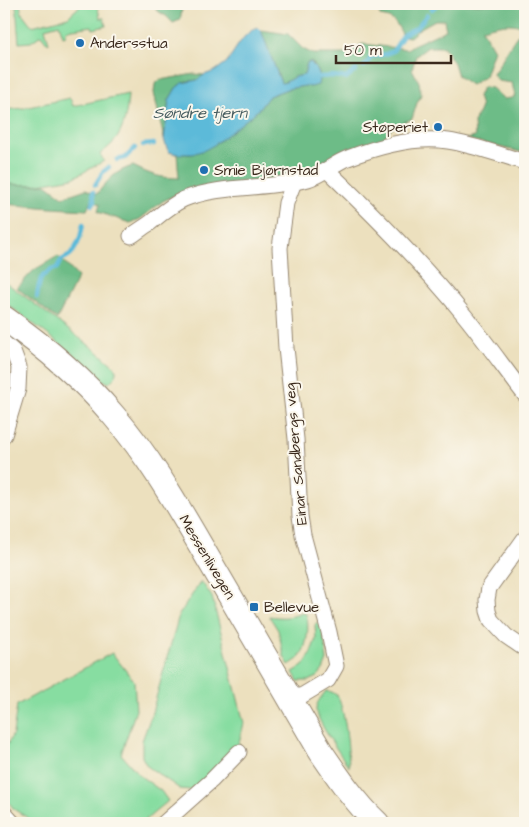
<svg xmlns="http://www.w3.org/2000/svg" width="529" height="827" viewBox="0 0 529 827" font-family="'Architects Daughter',sans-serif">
<rect width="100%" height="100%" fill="#fbf7ec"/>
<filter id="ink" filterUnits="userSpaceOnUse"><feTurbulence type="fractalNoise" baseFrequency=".02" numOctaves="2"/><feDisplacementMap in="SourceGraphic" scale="10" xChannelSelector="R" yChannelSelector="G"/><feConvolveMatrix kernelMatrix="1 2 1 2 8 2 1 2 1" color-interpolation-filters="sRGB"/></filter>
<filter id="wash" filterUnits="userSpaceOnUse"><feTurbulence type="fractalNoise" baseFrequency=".0096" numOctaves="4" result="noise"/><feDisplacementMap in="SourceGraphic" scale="20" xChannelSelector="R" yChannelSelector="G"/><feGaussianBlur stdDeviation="1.12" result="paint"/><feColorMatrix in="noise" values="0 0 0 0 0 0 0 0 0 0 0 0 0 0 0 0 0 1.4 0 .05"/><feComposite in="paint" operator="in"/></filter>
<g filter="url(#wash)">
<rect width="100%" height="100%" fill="#ece0be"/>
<g fill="#87dda1" stroke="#618460">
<path d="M4 4H20L22 13 32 26 68 17 82 4H97L100 18H104L106 26 93 29 92 26 66 30V35L63 36 59 24 45 28 49 43 48 44 41 35 31 42 19 43 16 5H4Z"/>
<path d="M128 94C127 111 125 130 113 143 109 147 104 151 100 154L104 161 73 178 33 185 4 184V110L24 108 70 98 73 106Z"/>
<path d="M4 281 98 352 116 368V376L109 383C94 378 85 364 73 354 50 336 27 319 4 302Z"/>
<path d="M201 581 212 597 244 723 239 743 225 761 190 790 180 789 147 766 142 757V741L151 716 179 615Z"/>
<path d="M302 613 306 614C310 625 307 649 299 658 297 660 292 663 289 665L284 656 278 630 269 616C282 618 290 618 302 613Z"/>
<path d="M317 622 323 632 327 660 323 670 317 677 308 681H298L293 672 303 666 309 657 316 639 315 625Z"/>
<path d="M112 653 134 681 136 710 121 754 139 775 161 791 168 801 142 823H36L15 810 4 797V751L13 734 17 705Z"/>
<path d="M326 691 332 692 338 696C346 719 348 742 349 767 342 757 315 719 316 708 317 702 322 696 326 691Z"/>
</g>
<g fill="#6dbc87" stroke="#547352">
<path d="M155 4H183L180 20 173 23 166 16 156 10Z"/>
<path d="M375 4H525V153L466 139 475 137 474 123 481 107 478 96 483 87 492 88 504 99 512 98 515 96 512 83 498 81 493 74C503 59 511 42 523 28 513 20 494 26 482 29L494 50 485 76 471 85 458 76 454 63 444 47H428L416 56 412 69 419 82 421 95 417 103 412 119C400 123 386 128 383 142L347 153 284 177 179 193 163 201 140 219 130 223 98 212 100 204 91 201 87 210 51 208 4 204V184L33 185 46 184 63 197 86 189 97 194C108 180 115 171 133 166 151 175 159 178 179 178L177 154H192L214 145 251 116 259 109 269 96 287 89 305 86 311 87 320 77 319 73 312 62H309L307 63 304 75 294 77 286 82 281 83 261 30 288 34 303 49 313 54H345L362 44 407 49 413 45 446 30 444 20H435L419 29 410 37 403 36C397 24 395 18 380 16Z"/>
<path d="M194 74 204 75 197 80 182 83 176 88 169 100 164 139 154 93 155 84 160 80Z"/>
<path d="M58 256 78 277 57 319 17 288 34 270Z"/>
</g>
<path fill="#5bbad9" stroke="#4b727c" d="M256 27 261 30 281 83 286 82 294 77 304 75 307 63 311 62 320 75 318 85 311 87 305 86 287 89 269 96 259 109 251 116 214 145 205 150 192 154H177L169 152 166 146 164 139 169 100 176 88 182 83 197 80 204 75 215 71 227 62 238 45 245 36Z"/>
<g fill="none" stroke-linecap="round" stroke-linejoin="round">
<g stroke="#5bbad9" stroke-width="4.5">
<path d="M432 9 438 4"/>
<path d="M364 66 367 64 371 57 386 54 393 51 404 34 416 28 427 15"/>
<path d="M320 77 334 76 346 78 356 70"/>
<path d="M143 145 154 144"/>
<path d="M117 160 125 158 135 148"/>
<path d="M95 185 103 172 109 167"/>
<path d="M92 205 94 202 93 192"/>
<path d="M37 297C39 281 40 273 57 268 62 256 63 261 71 254 79 245 81 235 83 224"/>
</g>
</g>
</g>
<g filter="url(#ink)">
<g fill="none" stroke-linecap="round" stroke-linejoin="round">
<defs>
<g id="street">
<path d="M327 170C375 216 423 264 465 316 486 342 505 369 525 395"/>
<path d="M131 236C137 232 144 227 150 223 161 214 171 205 184 199 223 184 267 190 308 179 322 175 334 163 348 158 379 146 415 136 448 141 474 145 500 155 525 162"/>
<path d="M4 343 13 351 19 367 18 389 4 435"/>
<path d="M525 538 489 588 487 600 488 611 491 620 506 636 525 649"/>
<path d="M290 699 303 695 328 680 336 666 329 632 303 535 300 516 296 439 286 348 280 248 286 203 294 182"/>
<path d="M4 813 13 823"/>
<path d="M164 823 211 781 239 752"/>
</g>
<path id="primary" d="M4 318C44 346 82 378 114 416 153 461 182 514 212 565 248 627 285 690 321 752 338 777 355 802 377 823"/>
</defs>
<use href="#street" stroke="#94856e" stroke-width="17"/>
<use href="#primary" stroke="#94856e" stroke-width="26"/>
<use href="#street" stroke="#fff" stroke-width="15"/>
<use href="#primary" stroke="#fff" stroke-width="24"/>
</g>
</g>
<g fill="#1f6fb2" stroke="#fbf7ec" stroke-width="2">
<circle cx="80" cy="43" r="5"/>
<circle cx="438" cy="127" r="5"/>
<circle cx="204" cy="170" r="5"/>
<rect x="249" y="602" width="10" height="10" rx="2.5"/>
</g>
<g text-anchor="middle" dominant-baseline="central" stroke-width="4" stroke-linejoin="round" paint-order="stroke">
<g font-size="15" fill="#3b2a1e" stroke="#fbf7ec" text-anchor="start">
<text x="90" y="43">Andersstua</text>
<text x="428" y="127" text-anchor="end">Støperiet</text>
<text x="214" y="170">Smie Bjørnstad</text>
<text x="264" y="607">Bellevue</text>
</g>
<g font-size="15" fill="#3b2a1e" stroke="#fbf7ec">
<text transform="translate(296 454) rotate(-95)">Einar Sandbergs veg</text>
<text transform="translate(207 557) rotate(59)">Messenlivegen</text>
</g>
<g font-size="16" font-style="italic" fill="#465c5f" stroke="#fbf7ec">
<text x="200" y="113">Søndre tjern</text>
</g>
</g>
<rect width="529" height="827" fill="none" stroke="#fbf7ec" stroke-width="20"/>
<path d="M336 55v8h115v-8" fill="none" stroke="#3b2a1e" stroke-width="2.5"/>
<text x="344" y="55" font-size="15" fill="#3b2a1e" stroke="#fbf7ec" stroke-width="4" paint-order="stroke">50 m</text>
</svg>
